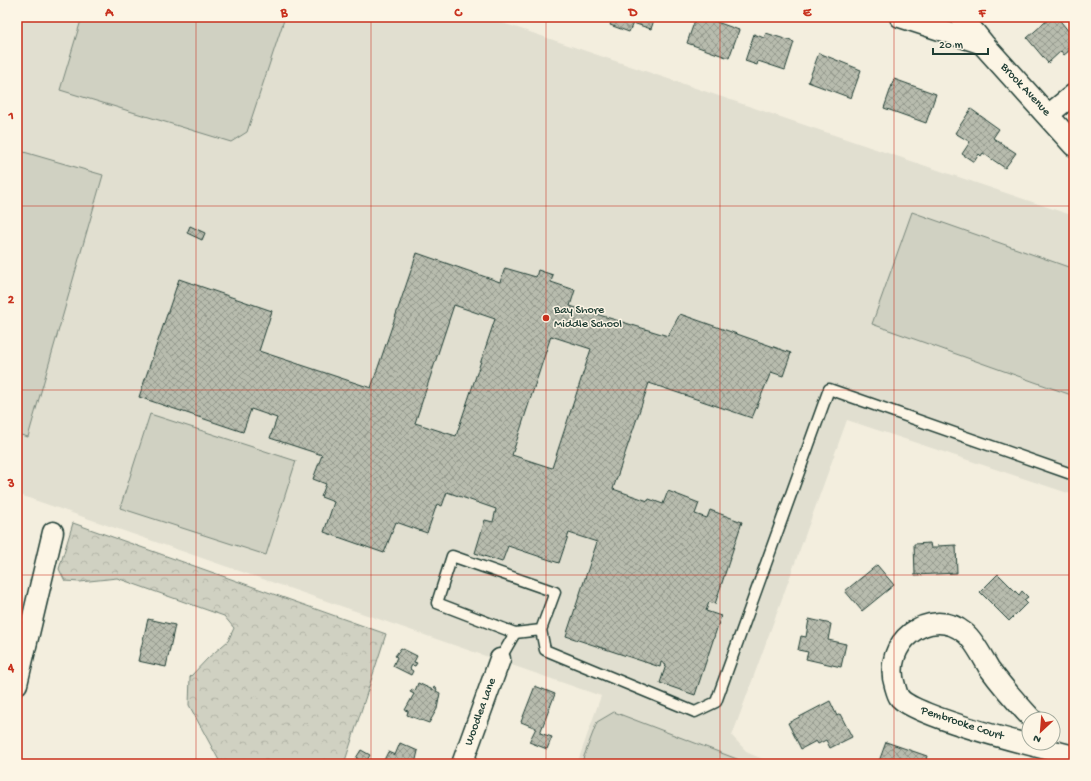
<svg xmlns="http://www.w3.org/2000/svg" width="1091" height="781" viewBox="0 0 1091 781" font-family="'Gochi Hand',sans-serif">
<defs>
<pattern id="forest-crowns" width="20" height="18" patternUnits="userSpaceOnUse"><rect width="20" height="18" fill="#d0d1c2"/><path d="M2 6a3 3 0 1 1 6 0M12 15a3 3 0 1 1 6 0" fill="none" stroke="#b2b4a7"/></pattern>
<pattern id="building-cross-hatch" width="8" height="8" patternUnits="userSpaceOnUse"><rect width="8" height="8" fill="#b8bcae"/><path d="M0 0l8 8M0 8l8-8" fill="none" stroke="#959a8e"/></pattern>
</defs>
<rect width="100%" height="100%" fill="#f3eede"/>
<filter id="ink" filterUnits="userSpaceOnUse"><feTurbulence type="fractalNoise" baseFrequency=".025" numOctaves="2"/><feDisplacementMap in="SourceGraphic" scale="8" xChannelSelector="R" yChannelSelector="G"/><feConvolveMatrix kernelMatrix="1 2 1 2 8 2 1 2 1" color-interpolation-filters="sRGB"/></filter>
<g filter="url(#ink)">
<path fill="#e1dfd0" d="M17 17H485L1074 216V495L847 420 732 736 748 753 775 764H577L601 696 17 494Z"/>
<g fill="#d0d1c2" stroke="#78877b">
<path d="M82 17H285L247 132 231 142 60 90Z"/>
<path d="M17 150 103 175 28 437 17 434Z"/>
<path d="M912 212 1074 269V396L872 324Z"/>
<path d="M150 414 296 461 266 555 120 508Z"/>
<path d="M614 712 750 764H581L597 722Z"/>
</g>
<path fill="url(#forest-crowns)" stroke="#78877b" d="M73 523 386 634 344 764H221L189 705 190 677 208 658 228 641 234 628 224 616 117 578 80 582 65 581 59 569Z"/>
<g fill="url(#building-cross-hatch)" stroke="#1f3d34" fill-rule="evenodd">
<path d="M613 17H655L651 29 633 23 629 32 610 25Z"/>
<path d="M696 17H703L739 30 729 58 687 43Z"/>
<path d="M1051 17H1057L1074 38V41L1067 48 1069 51 1064 55 1061 51 1048 63 1027 38Z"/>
<path d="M766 33 794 42 785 70 758 61 757 65 745 61 754 34 764 38Z"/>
<path d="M819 53 861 70 851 98 808 82Z"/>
<path d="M894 79 936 94 926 123 884 108Z"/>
<path d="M971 109 999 129 993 138 1016 153 1005 168 983 153 981 156 979 154 974 162 962 154 970 142 955 133Z"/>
<path d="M190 226 205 233 202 240 187 233Z"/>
<path d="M417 253 500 282 505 268 536 277 538 270 553 275 551 282 575 290 570 306 668 336 680 314 791 353 783 376 771 372 752 418 649 383 613 489 648 501 649 499 663 504 668 491 699 503 695 514 707 518 710 510 742 522 715 604 709 602 706 611 721 616 695 695 660 683 666 665 661 662 660 667 566 636 597 542 569 533 559 563 508 546 502 562 475 553 485 520 493 522 496 509 447 492 442 506 437 504 427 533 396 522 384 553 324 532 334 502 321 497 326 484 313 479 322 455 270 438 277 418 251 409 243 432 139 397 179 279 272 311 259 351 371 388ZM454 305 495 319 456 436 415 423ZM551 336 591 349 552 468 512 455Z"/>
<path d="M930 543 931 548H937V546L956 545 957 573 915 575 914 544Z"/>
<path d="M877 565 894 585 862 611 845 591Z"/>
<path d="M998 574 1019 595 1022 591 1028 597 1024 600 1027 603 1009 621 980 592Z"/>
<path d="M148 619 175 625 166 667 138 661Z"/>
<path d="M809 619 831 624 828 640 846 644 841 667 806 659 808 652 798 650 801 636 806 637Z"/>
<path d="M401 648 417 656 414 662 417 663 415 666 412 665 410 669 413 671 411 675 393 666 397 657 395 656Z"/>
<path d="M418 683 433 690 434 687 437 689 436 691 440 693 437 709 429 723 407 715 408 711 405 710 414 694 410 692 412 689 415 691Z"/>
<path d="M535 686 555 694 540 733 552 737 547 749 529 742 536 728 521 722Z"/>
<path d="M830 701 837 716 840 714 852 737 830 748 826 740 818 744 816 741 801 749 788 723Z"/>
<path d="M886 742 927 756 925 764H878Z"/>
<path d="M400 743 418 751 415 764H388L383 762 388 752 395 755Z"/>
<path d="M361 750 370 755 365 764 356 758Z"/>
</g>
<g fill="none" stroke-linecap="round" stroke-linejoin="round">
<defs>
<g id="service">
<path d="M541 630 515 633 437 603 452 556 555 592 541 630 545 650 695 712 716 702 829 389 1074 475"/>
<path d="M500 659 515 633"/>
</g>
<g id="minor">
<path d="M900 17 983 44"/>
<path d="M1048 115 1074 94"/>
<path d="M17 684 53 532"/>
<path d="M1032 719C1017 703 1002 686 989 668 983 658 974 640 965 633 929 604 881 644 895 686 896 689 897 694 899 697 912 717 1045 749 1074 756"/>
<path d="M462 764 500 659"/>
</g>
<path id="tertiary" d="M961 17 983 44 1074 145"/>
</defs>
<use href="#service" stroke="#1f3d34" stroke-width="13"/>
<use href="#minor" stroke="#1f3d34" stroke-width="23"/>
<use href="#tertiary" stroke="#1f3d34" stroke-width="25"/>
<use href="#service" stroke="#fcf5e5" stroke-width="10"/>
<use href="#minor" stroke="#fcf5e5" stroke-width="20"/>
<use href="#tertiary" stroke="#fcf5e5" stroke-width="22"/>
</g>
</g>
<path fill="none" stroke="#c8321e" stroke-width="1" stroke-opacity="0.55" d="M196 17V764M371 17V764M546 17V764M720 17V764M894 17V764M17 206H1074M17 390H1074M17 575H1074"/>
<circle fill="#c8321e" stroke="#fcf5e5" stroke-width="1.5" cx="546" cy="318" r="4"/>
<g text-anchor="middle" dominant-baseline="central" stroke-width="3" stroke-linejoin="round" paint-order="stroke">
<g font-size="12" fill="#1f3d34" stroke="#fcf5e5">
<text transform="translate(1025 90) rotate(47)">Brook Avenue</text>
<text transform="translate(481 712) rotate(-70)">Woodlea Lane</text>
<text transform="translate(962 724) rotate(18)">Pembrooke Court</text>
</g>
<g font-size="12" fill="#1f3d34" stroke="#fcf5e5" text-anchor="start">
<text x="554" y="311">Bay Shore<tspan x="554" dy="14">Middle School</tspan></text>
</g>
</g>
<rect width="1091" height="781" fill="none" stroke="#fcf5e5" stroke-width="44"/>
<g transform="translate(1041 731) rotate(206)"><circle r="19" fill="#fcf5e5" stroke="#a4ab9e"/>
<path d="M0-3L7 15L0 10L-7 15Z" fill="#c8321e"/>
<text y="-6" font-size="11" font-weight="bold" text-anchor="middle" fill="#1f3d34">N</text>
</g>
<path d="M933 48v6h55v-6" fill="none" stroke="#1f3d34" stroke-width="2"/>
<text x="939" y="48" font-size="12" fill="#1f3d34" stroke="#fcf5e5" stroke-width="3" paint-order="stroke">20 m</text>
<rect x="22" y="22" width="1047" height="737" fill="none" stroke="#c8321e" stroke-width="1.5"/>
<g font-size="13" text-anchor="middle" font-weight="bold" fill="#c8321e">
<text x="109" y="16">A</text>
<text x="284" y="16">B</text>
<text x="458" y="16">C</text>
<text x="633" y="16">D</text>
<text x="807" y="16">E</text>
<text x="982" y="16">F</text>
<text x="11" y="119">1</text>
<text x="11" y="303">2</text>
<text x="11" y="487">3</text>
<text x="11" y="671">4</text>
</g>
</svg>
